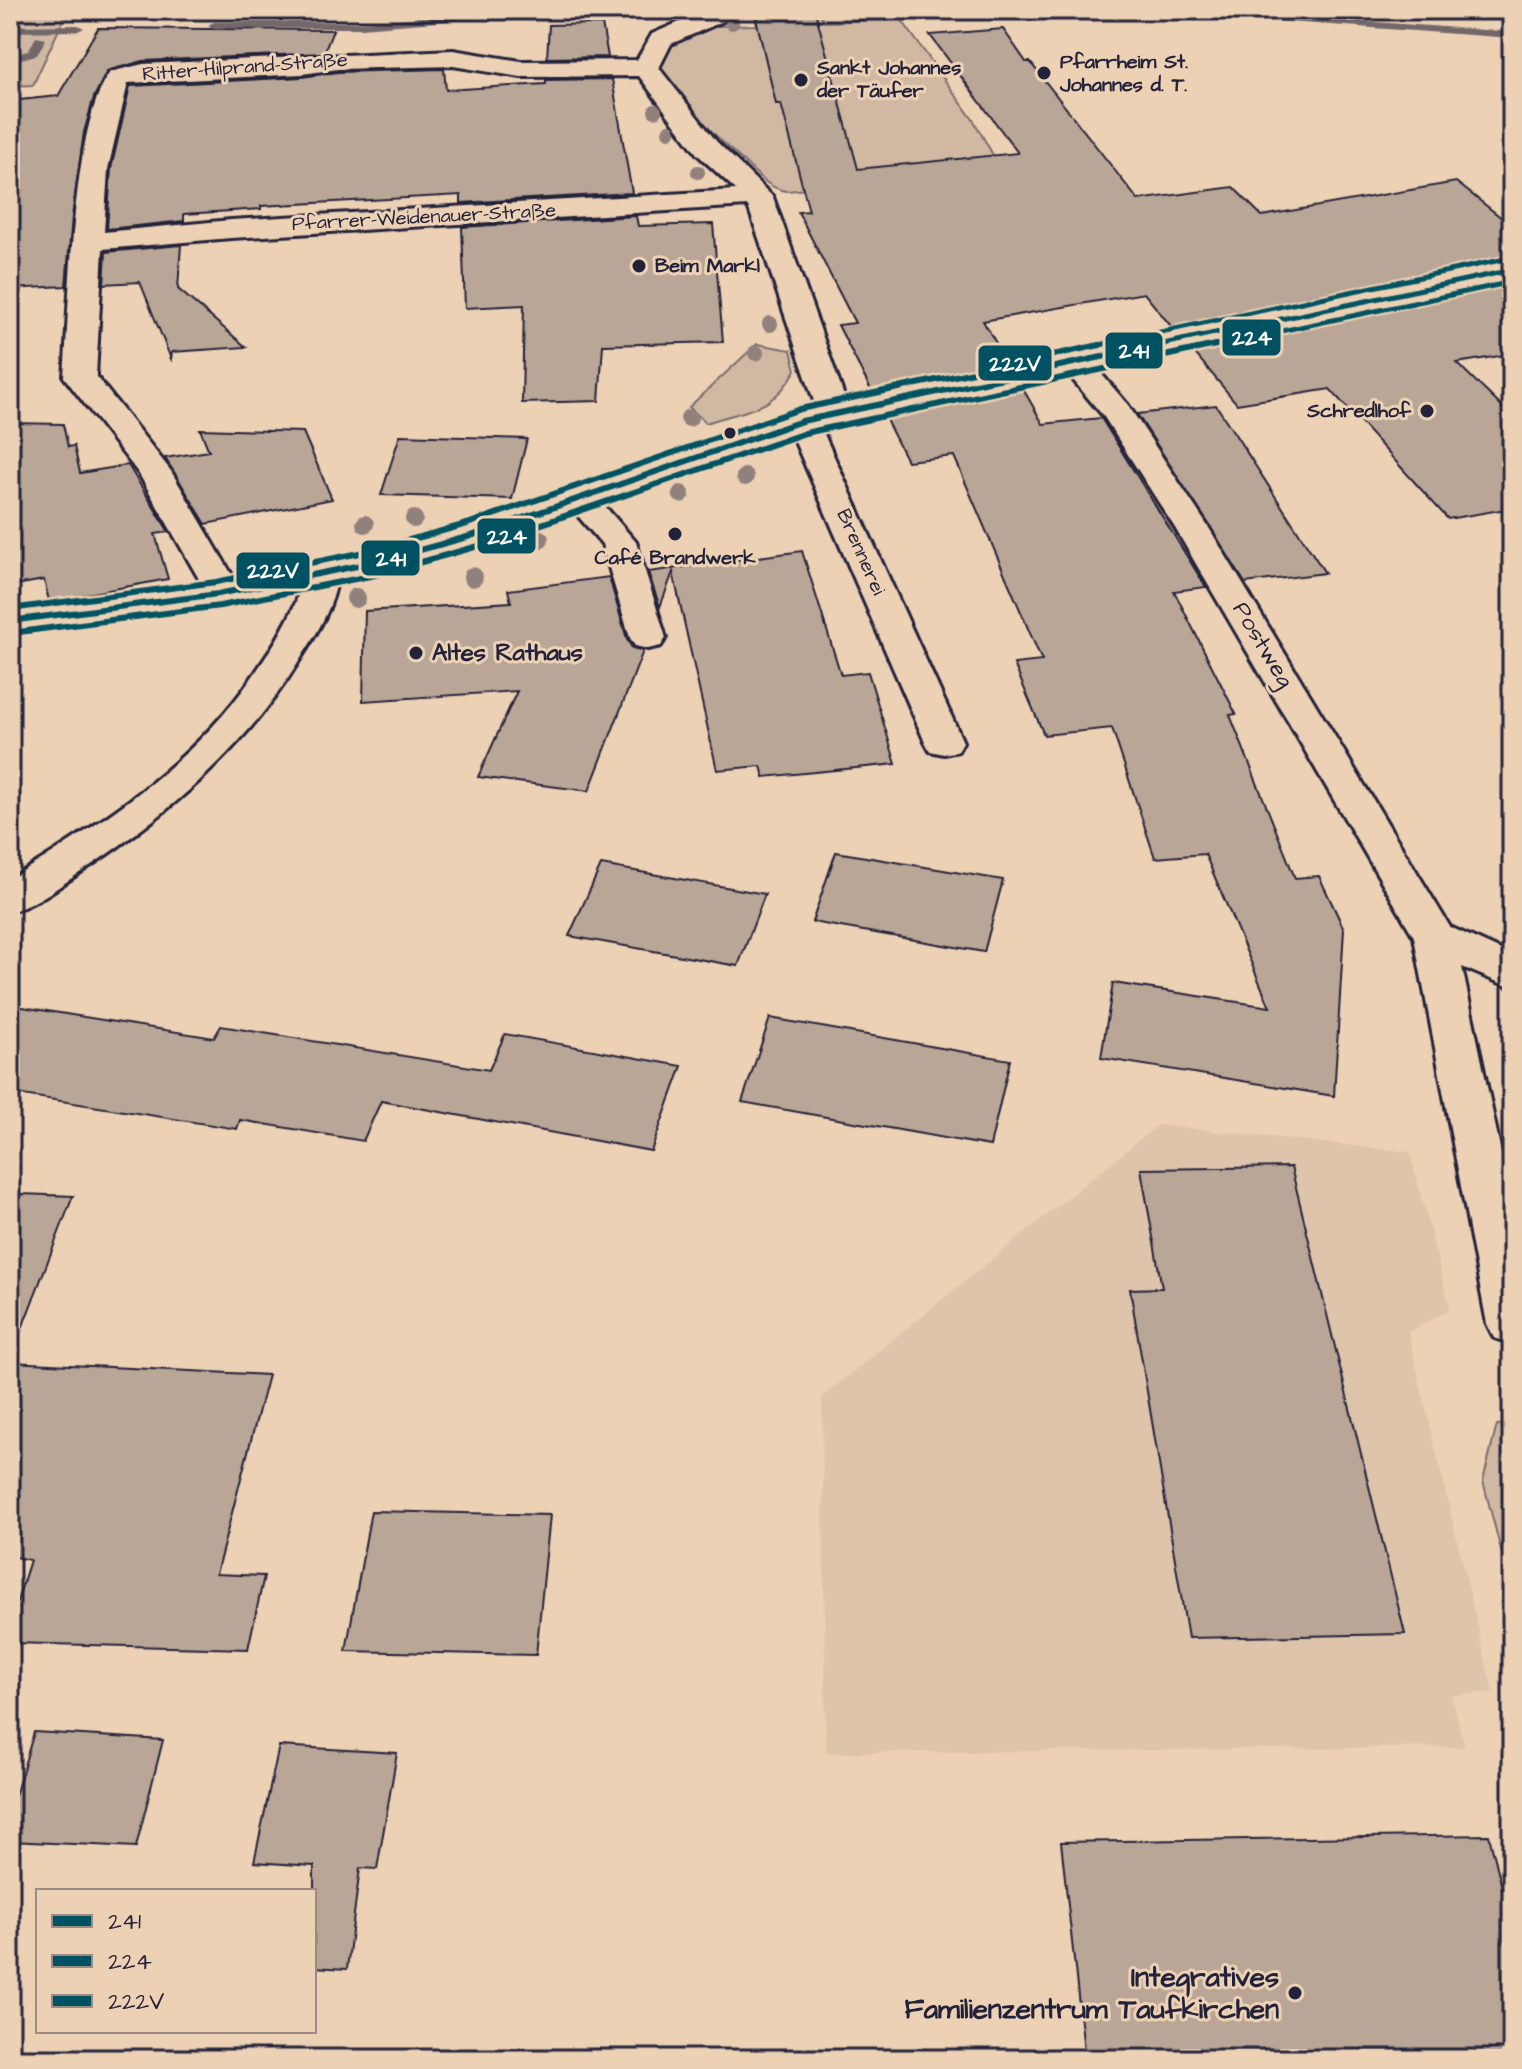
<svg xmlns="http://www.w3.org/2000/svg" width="1522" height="2069" viewBox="0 0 1522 2069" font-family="'Architects Daughter',sans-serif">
<rect width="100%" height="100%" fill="#edd1b4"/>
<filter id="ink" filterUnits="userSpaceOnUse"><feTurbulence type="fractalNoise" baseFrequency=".0125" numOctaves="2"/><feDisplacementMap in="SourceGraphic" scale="16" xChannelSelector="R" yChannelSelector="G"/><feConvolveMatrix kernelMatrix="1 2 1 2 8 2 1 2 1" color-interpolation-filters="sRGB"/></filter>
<g filter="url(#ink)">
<path fill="#dec4ab" d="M1158 1125 1410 1152 1450 1309 1408 1332 1493 1692 1451 1696 1465 1747 826 1753 822 1397Z"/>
<g fill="#d0b8a3" stroke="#796d6f" stroke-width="2">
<path d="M10 10H68L33 85 10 86Z"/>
<path d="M819 11 824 22 901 19 974 121 994 157 911 180 786 191C768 188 758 175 745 163 711 132 687 108 662 70 658 20 725 26 757 25L755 14Z"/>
<path d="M757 344 791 350 796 370C771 413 749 408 706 423L689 407Z"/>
<path d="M1512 1424V1593L1483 1481 1497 1425Z"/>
</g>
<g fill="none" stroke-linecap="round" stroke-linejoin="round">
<g fill="#72676b" fill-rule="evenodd">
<path d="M507 10H554L548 13 362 28H214L208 25 214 22H362Z"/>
<path d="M1158 10H1210L1512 32V38L1164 13Z"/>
<path d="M10 26 78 25 84 28 78 31 10 32Z"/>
<path d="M36 37 46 39 37 55 10 62V56L28 51Z"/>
</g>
</g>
<g fill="#baa696" stroke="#22223b" stroke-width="2">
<path d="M815 11 858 169 1018 153 930 35 1003 29 1026 62H1030L1138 200 1233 187 1262 216 1456 182 1512 226V258L1174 330 1144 293 983 321 1009 365 873 394 838 325 855 323 798 212 809 211 781 104H776L755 14Z"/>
<path d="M602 24 608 57 547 58 549 25Z"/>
<path d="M98 28 333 30 324 53 143 61 107 71 94 97 84 132 72 217 66 286 10 289V101L58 96Z"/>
<path d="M444 69 446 90 546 84V80L612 79 632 193 461 203V195L261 206V209L184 214V221L107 229 111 169 130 86 302 77 338 72Z"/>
<path d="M636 216 638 226 713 224 723 342 603 345 599 401 522 403 524 305 465 308 462 227Z"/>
<path d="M181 245 178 289 246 347 172 352 171 359 140 282 104 284 106 252Z"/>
<path d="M1512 282V354L1457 363 1512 417V508L1448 519 1330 389 1237 404 1192 350Z"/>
<path d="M1022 387 1043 424 1101 418 1206 587 1174 591 1236 714 1230 715 1295 878 1319 876 1344 929 1334 1096 1101 1058 1113 983 1270 1007 1205 854 1155 858 1112 728 1044 735 1014 664 1042 661 954 456 907 461 884 416Z"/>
<path d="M1216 405 1325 573 1245 583 1137 414Z"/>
<path d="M10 423 63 424 68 447 74 446 80 473 128 465 169 532 155 534 168 579 49 601 44 580 10 586Z"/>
<path d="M200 429 303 432 332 499 206 524 165 458 209 451Z"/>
<path d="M400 435 527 439 512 499 381 495Z"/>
<path d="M802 551 841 675 868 672 896 764 764 777 761 766 717 770 673 572 660 607 648 572Z"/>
<path d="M609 577 627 639 632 648 643 651 589 791 478 777 517 691 363 701 365 611 511 602 508 590Z"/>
<path d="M836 852 1003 880 984 952 812 922Z"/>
<path d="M601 865 765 894 738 966 569 936Z"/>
<path d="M10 1005 214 1038 221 1026 489 1070 505 1034 682 1066 651 1151 381 1101 363 1141 240 1120 237 1129 10 1093Z"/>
<path d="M770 1018 1010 1060 990 1146 742 1102Z"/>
<path d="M1291 1167 1405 1634 1188 1638 1130 1289 1162 1288 1141 1169Z"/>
<path d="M20 1194 73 1196 14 1349 10 1348V1219Z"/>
<path d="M10 1362 268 1375 216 1574 264 1576 248 1649 10 1643V1624L30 1560 10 1556Z"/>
<path d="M371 1511 550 1515 536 1655 346 1651Z"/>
<path d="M34 1732 163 1740 136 1847 10 1841V1813Z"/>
<path d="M279 1746 397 1753 377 1869 360 1868 347 1969 314 1967V1866L254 1862Z"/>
<path d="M1489 1835 1512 1927V2059H1085L1061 1842Z"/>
</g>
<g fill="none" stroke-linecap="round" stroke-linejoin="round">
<defs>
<g id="minor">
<path d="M707 10H740L737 15 671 44 659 68 717 142 773 197 850 413 845 420 834 423 823 420 818 413 748 206 231 238 103 249 96 376 171 471 242 592 237 600 224 603 211 600 139 474 64 377C70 304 71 127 110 72L143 64 453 50 521 61 637 60 652 34ZM453 66 521 77 639 76 697 154 736 190 231 220 104 232 108 169 128 83 302 74 338 69Z"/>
<path d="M1075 354 1086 356 1128 405 1209 528 1450 927 1512 955V988L1462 967 1512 1205V1344L1494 1338 1487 1324 1414 937 1175 528 1104 417 1059 363 1064 356Z"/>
<path d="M802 411 813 414 818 421 963 742 958 751 944 754 930 751 925 742 786 421 791 414Z"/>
<path d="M578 486 590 489 636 542 666 638 661 646 648 649 635 646 630 638 602 544 561 496 566 489Z"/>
<path d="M320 564 332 568 338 575C334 606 317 633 301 658 247 747 170 813 84 870 61 885 37 904 10 912V879C99 825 193 764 253 676 269 653 285 628 296 602 300 590 301 578 308 568Z"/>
</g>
<path id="major" d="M1512 261V279L809 429 483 543 372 574 218 605 10 632V610L218 583 369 553 459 528 791 414Z"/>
</defs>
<use href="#minor" stroke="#22223b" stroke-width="6"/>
<use href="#major" stroke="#22223b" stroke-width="6"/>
<use href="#minor" fill="#edd1b4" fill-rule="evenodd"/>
<use href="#major" fill="#edd1b4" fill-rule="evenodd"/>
<defs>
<path id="bus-1-far1" d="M1149 347 1512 270"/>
<path id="bus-1" d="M10 621 218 594 372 563 471 536 802 421 1158 345"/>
<path id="bus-2-far1" d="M1206 347 1512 282"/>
<path id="bus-2" d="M11 633 220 606 375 575 475 547 805 433 1216 345"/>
<path id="bus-3-far1" d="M1090 347 1510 258"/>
<path id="bus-3" d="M10 609 216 582 370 551 467 524 800 409 1100 345"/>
</defs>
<use href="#bus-1-far1" stroke="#edd1b4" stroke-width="9"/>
<use href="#bus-1" stroke="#edd1b4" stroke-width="11"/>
<use href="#bus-2-far1" stroke="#edd1b4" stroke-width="9"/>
<use href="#bus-2" stroke="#edd1b4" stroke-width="11"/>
<use href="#bus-3-far1" stroke="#edd1b4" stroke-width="9"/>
<use href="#bus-3" stroke="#edd1b4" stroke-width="11"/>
<use href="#bus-1-far1" stroke="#005262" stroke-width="5"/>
<use href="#bus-1" stroke="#005262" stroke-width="6"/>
<use href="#bus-2-far1" stroke="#005262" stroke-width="5"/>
<use href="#bus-2" stroke="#005262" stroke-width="6"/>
<use href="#bus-3-far1" stroke="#005262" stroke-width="5"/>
<use href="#bus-3" stroke="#005262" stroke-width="6"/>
</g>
<g fill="#91817d">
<circle cx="732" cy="23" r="7"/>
<circle cx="655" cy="111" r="7"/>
<circle cx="669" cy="131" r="7"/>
<circle cx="698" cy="172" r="7"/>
<circle cx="770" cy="324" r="8"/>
<circle cx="756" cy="353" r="8"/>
<circle cx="689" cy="418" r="9"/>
<circle cx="745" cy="477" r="9"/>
<circle cx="681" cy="494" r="9"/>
<circle cx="414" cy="519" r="9"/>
<circle cx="365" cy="524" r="9"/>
<circle cx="540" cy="539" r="9"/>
<circle cx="473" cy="577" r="10"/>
<circle cx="356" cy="598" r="10"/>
</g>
</g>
<g fill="#22223b" stroke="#edd1b4" stroke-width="3">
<circle cx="1044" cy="73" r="8"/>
<circle cx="801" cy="80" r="8"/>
<circle cx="639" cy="266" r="8"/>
<circle cx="1427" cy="411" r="8"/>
<circle cx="730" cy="433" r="7"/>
<circle cx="675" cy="534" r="8"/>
<circle cx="416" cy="653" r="8"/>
<circle cx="1295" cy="1993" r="8"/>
</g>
<g text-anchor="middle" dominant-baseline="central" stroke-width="6" stroke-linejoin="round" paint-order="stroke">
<g font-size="20" font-weight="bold" fill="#22223b" stroke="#edd1b4" text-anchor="start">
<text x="1060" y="62">Pfarrheim St.<tspan x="1060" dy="23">Johannes d. T.</tspan></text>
<text x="817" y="68">Sankt Johannes<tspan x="817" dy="23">der Täufer</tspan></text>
<text x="655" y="266">Beim Markl</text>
<text x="1411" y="411" text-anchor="end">Schredlhof</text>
<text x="675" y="558" text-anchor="middle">Café Brandwerk</text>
</g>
<g font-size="20" fill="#22223b" stroke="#edd1b4">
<text transform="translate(245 67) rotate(-4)">Ritter-Hilprand-Straße</text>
<text transform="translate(424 217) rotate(-3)">Pfarrer-Weidenauer-Straße</text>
<text transform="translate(861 552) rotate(66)">Brennerei</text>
</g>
<g font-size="24" fill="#22223b" stroke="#edd1b4">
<text transform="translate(1263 645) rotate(59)">Postweg</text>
</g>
<g font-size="24" font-weight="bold" fill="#22223b" stroke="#edd1b4" text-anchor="start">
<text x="432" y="653">Altes Rathaus</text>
</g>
<g font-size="28" font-weight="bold" fill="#22223b" stroke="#edd1b4" text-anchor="end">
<text x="1279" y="1977">Integratives<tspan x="1279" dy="32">Familienzentrum Taufkirchen</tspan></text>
</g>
</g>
<g stroke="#edd1b4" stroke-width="3">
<rect x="1221" y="318" width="61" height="39" rx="8" fill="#005262"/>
<rect x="1104" y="331" width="60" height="39" rx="8" fill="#005262"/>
<rect x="977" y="344" width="76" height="38" rx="8" fill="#005262"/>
<rect x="476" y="517" width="61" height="38" rx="8" fill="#005262"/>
<rect x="360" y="539" width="61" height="38" rx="8" fill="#005262"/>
<rect x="235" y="551" width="76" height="39" rx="8" fill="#005262"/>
</g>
<g font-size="22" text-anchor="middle" font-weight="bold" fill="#fff">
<text x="1252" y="345">224</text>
<text x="1134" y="358">241</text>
<text x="1015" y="371">222V</text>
<text x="507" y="544">224</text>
<text x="391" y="566">241</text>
<text x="273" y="578">222V</text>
</g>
<rect width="1522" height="2069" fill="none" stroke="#edd1b4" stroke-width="40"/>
<rect x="20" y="20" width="1482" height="2029" fill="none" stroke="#22223b" stroke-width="3" filter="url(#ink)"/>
<rect x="36" y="1889" width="280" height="144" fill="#edd1b4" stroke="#9c8b84" stroke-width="2"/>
<rect x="52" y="1915" width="40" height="12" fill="#005262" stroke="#9c8b84" stroke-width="2"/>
<text x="108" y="1929" font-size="24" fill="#22223b">241</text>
<rect x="52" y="1955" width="40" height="12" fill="#005262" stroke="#9c8b84" stroke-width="2"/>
<text x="108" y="1969" font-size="24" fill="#22223b">224</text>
<rect x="52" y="1995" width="40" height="12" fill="#005262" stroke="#9c8b84" stroke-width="2"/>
<text x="108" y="2009" font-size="24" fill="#22223b">222V</text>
</svg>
